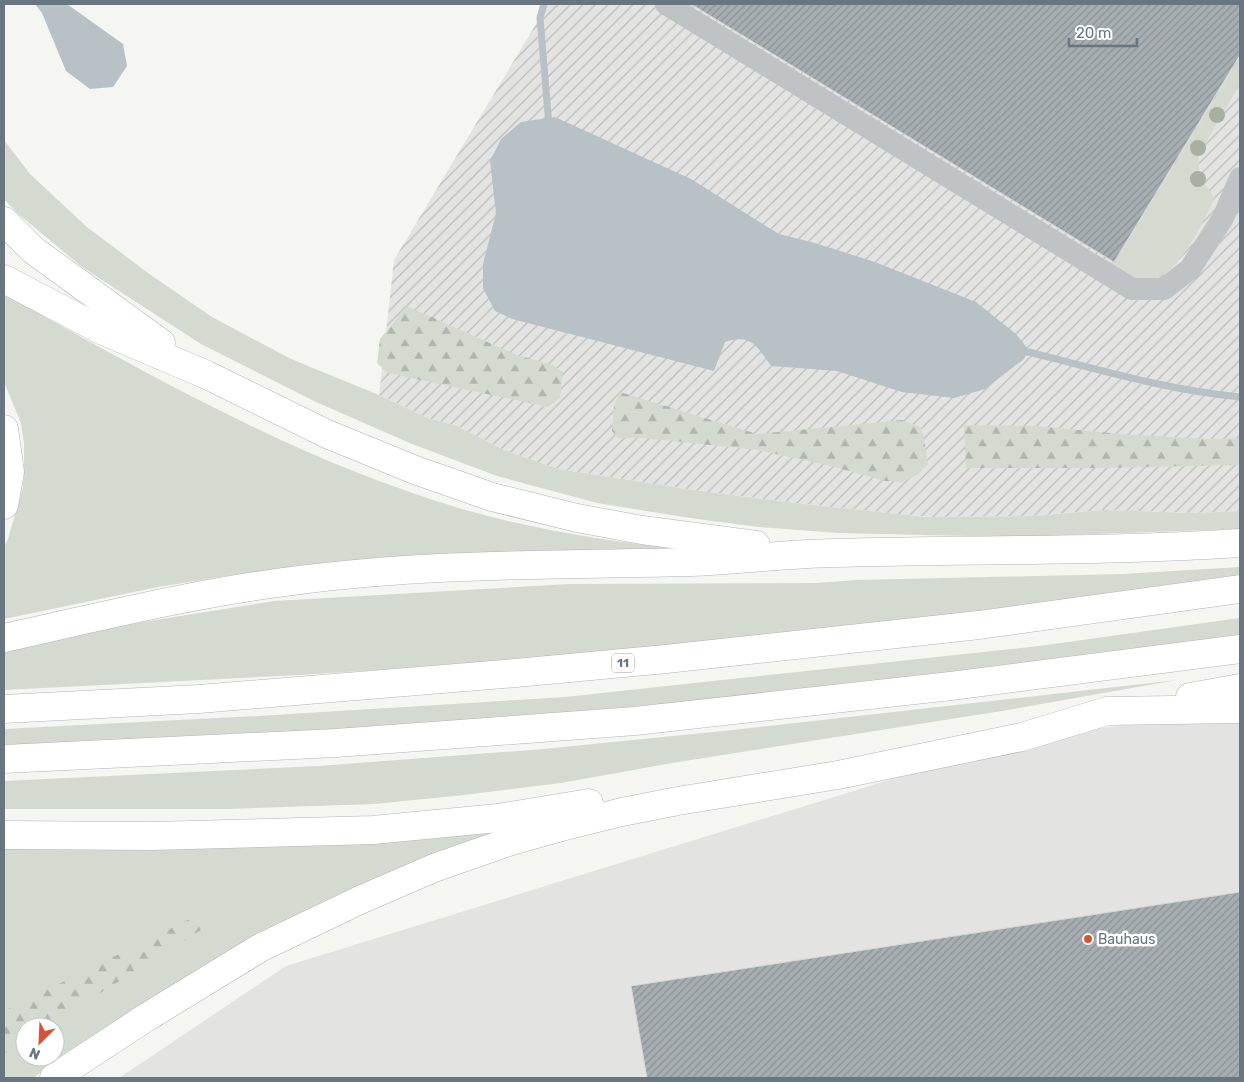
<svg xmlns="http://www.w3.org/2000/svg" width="1244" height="1082" viewBox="0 0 1244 1082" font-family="Rubik,sans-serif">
<defs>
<pattern id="industrial-furrows" width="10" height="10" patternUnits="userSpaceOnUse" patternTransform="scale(1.25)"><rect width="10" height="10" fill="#e3e4e2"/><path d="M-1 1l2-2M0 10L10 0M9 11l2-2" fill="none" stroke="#bcbdbc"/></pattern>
<pattern id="forest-firs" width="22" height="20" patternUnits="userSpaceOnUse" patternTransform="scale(1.25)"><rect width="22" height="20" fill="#d5dad1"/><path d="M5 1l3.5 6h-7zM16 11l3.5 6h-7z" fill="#b1b5af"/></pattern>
<pattern id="building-hatch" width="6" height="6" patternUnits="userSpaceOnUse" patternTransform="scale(1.25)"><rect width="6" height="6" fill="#a7aeb2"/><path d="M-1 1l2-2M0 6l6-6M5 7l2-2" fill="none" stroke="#8c9296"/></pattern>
</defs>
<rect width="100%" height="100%" fill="#f5f5f2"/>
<path fill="#e3e4e2" d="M1240 710V1078H119L286 966 1025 738Z"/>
<path fill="url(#industrial-furrows)" d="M548 4H1240V511L1193 513 1104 510 1033 516 927 517 795 503 693 490 559 469 504 450 457 426 428 418 379 395 394 260Z"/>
<g fill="#d5dad1" fill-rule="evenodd">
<path d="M1240 57V84L1199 154C1197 175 1203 182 1215 198 1201 223 1175 290 1137 279 1129 276 1120 270 1113 265Z"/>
<path d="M4 140 30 174 87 227 148 273 212 317 291 359 379 395 428 418 457 426 504 450 559 469 693 490 795 503 926 517 1033 516 1104 510 1193 513 1240 511V529L1011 537 838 533 759 527 690 518 597 503 497 476 412 444 316 402 201 344 82 267 16 212 4 199Z"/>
<path d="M4 294C151 376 300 461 462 509 541 532 622 543 704 552L331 564 233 575 158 587 4 619V547L8 539 23 487 24 464V443L21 423 4 382Z"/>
<path d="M1240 567V578L997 611 658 647 455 665 300 675 4 690V650L53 638 149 621 274 601 569 584 817 583 856 580 1123 574Z"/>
<path d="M1240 618V643L725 704 4 753V729L258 716 565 697 1039 646Z"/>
<path d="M1177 680 1008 710 672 763 561 783 464 795 374 804 228 809H4V781L318 766 544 749 733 730Z"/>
<path d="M515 824 57 1062 33 1078H4V845ZM25 1027H55V1057H25Z"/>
</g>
<g fill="url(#forest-firs)">
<path d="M407 306 517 355 553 365 563 372 560 398 548 407 388 373 377 363 380 339Z"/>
<path d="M620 392 757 434 902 420 919 426 923 433 928 464 917 475 902 482 885 481 835 467 757 450 644 438H618L612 431 614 406Z"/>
<path d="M964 425 1037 426 1120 434 1208 439 1240 438V465L1098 468H966Z"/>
<path d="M198 915 201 930 46 1027H25V1040L4 1054V1011Z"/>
</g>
<g fill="#b8c2c6">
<path d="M35 4H67L123 44 127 66 113 87 90 89 66 71 42 13Z"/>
<path d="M555 117 691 179 779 234 815 243 875 262 976 302 1016 334 1028 349 1024 359 985 389 954 398 902 392 837 371 771 366C757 347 752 333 725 342L714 371 512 319 495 311 483 288V264L496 213 490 161 501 139 521 122Z"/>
</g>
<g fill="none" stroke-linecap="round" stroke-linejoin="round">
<g stroke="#b8c2c6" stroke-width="7">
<path d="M544 4 540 18 549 126"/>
<path d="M1018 353 1029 352C1099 370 1168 390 1240 397"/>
</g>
</g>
<g fill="url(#building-hatch)" stroke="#d6d6d5">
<path d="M691 4H1240V55L1114 262Z"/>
<path d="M1240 892V1078H647L631 986Z"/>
</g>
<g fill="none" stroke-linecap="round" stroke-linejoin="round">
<defs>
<g id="highway">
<path d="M4 221 33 250 161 343"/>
<path d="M4 279 101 330 207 375 327 434 415 470 492 497 577 518 642 530 756 545"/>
<path d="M4 429 10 472 4 505"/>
<path d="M4 638C99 617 195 593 292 581 424 563 558 565 691 562 739 560 786 554 834 553 970 549 1105 552 1240 543"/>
<path d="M1190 697 1240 688"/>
<path d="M4 709 199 699 516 673 666 659 979 625 1240 589"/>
<path d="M4 759 336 743 635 721 951 686 1240 649"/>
<path d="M4 835 152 836 373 830 498 818 589 803"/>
<path d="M54 1078 147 1017 260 948 360 900 434 868 511 841 565 826 622 812 678 801 838 775 1022 737 1107 711 1240 709"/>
</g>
</defs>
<use href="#highway" stroke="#b0b4b7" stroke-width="29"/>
<path stroke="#bfc3c6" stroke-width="22" d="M666 4 1132 289H1164L1190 269 1223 218 1240 178"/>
<use href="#highway" stroke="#fff" stroke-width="28"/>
</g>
<g fill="#a8b0a4">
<circle cx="1217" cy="115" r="8"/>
<circle cx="1198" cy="148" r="8"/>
<circle cx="1198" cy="179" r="8"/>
</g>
<circle fill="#d35434" stroke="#fff" stroke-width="2" cx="1088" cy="939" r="5"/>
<g text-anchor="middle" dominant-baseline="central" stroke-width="5" stroke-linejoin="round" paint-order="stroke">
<rect fill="#fff" stroke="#959fa6" stroke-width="1" x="612" y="653.5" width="22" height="19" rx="4"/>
<g font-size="12" font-weight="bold" fill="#677680">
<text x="623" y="663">11</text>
</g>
<g font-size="14" fill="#677680" stroke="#fff" text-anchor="start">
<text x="1098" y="939">Bauhaus</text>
</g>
</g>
<rect width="1244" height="1082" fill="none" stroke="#677680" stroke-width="10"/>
<g transform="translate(40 1042) rotate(204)"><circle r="24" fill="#ffffff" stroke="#c2c8cc"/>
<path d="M0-4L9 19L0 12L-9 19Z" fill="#d35434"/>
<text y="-8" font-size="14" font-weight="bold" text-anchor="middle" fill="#677680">N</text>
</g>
<path d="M1069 38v8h68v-8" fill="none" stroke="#677680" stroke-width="2.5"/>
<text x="1076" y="38" font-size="15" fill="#677680" stroke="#ffffff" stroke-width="4" paint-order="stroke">20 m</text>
</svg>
